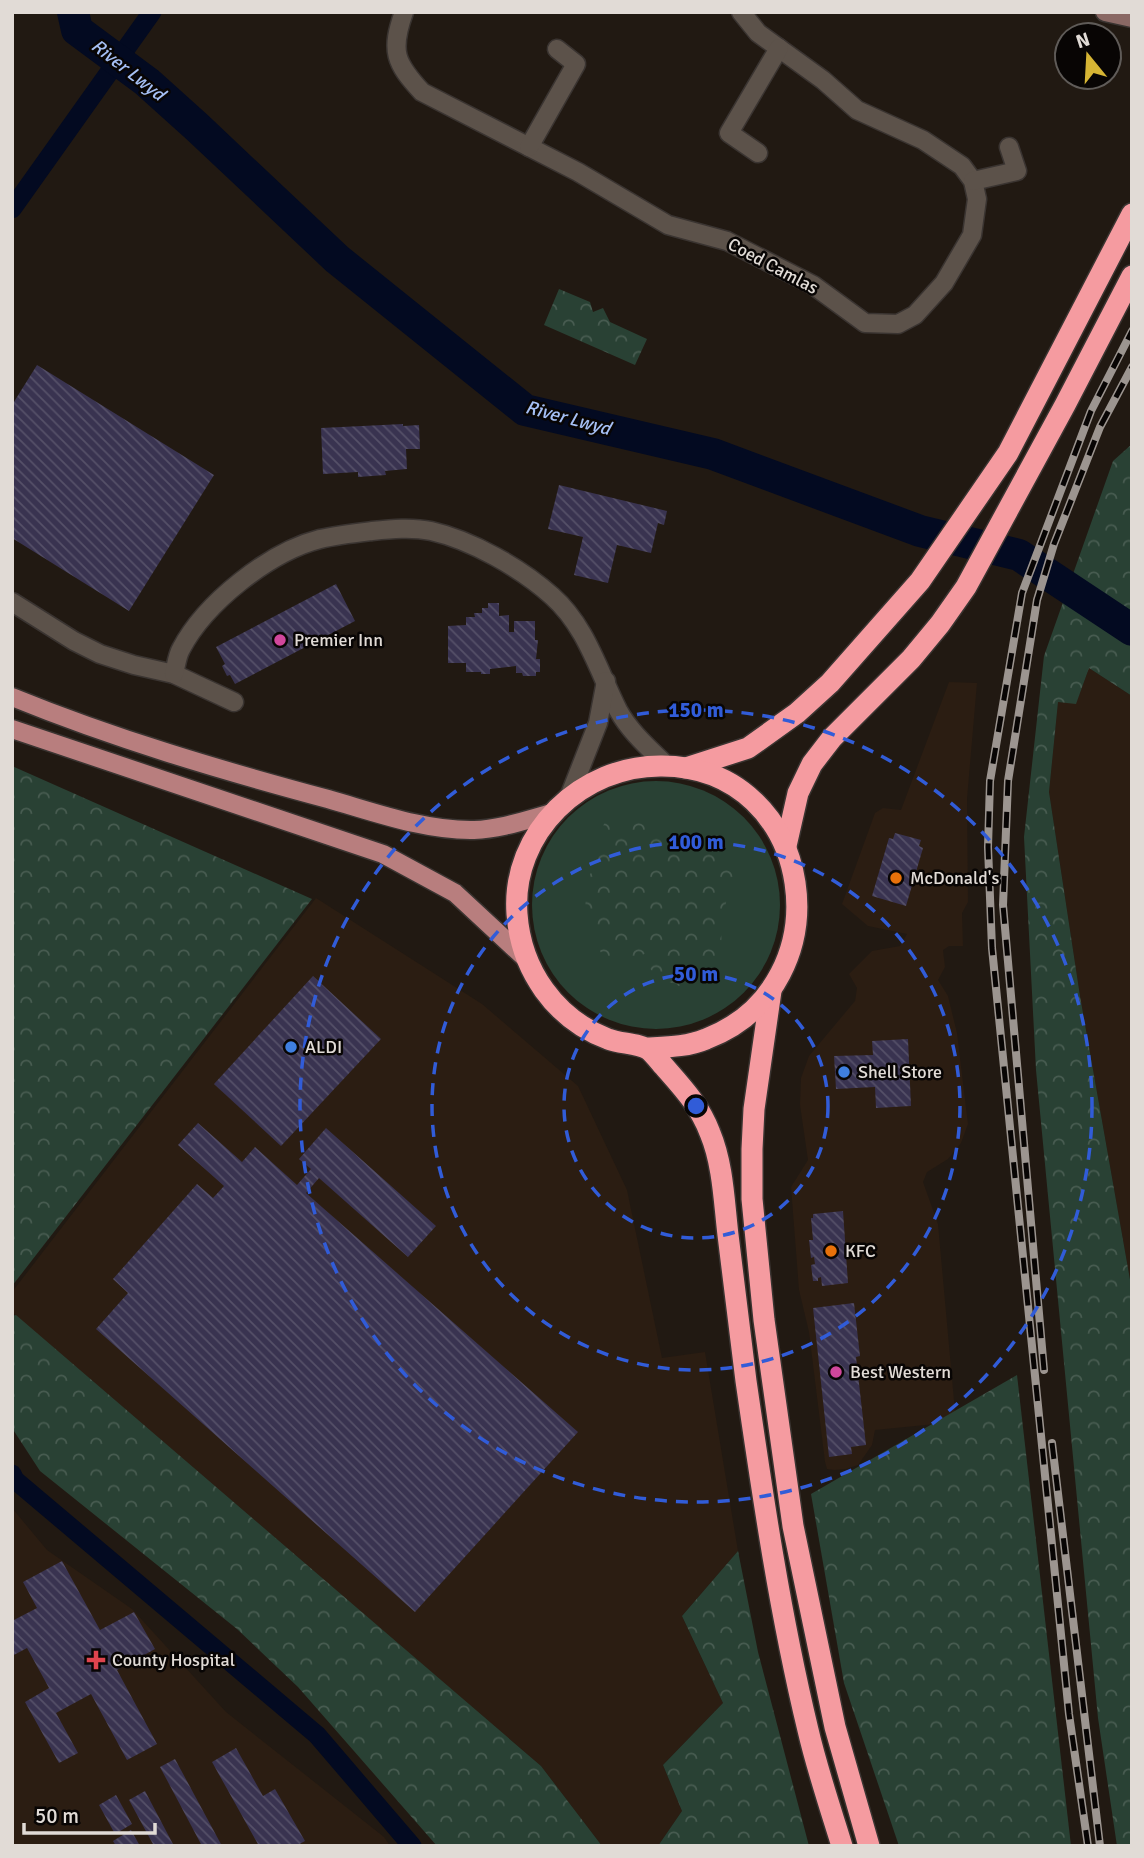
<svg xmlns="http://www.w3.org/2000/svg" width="1144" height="1858" viewBox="0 0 1144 1858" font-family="Signika,sans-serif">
<defs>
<pattern id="forest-crowns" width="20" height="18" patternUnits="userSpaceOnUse" patternTransform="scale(1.75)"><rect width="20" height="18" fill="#294134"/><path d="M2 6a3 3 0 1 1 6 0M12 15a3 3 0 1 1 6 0" fill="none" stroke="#485c51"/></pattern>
<pattern id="building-back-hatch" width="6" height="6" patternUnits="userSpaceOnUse" patternTransform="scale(1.75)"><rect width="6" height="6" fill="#393350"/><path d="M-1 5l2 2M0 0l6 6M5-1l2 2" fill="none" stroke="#555068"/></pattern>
</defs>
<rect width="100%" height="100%" fill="#211912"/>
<g fill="#2b1d12">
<path d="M1089 668 1132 696V1291L1080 996 1049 792 1058 702 1076 703Z"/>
<path d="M949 682 977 683 967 799 968 902 962 913 963 946H949L943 950 945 967 938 980 948 996 957 1033 968 1124 961 1143 948 1159 927 1172 923 1182 938 1224 956 1422 875 1430 872 1445 858 1465 846 1469 834 1470 827 1469 825 1462 809 1332 799 1290 791 1187 808 1160 800 1105 801 1078 809 1056 855 1001 857 988 849 974 872 951 900 946 907 934 868 926 842 904 875 813 883 808 901 810Z"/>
<path d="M316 898 482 1004 578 1086 627 1190 662 1358 705 1352 738 1551 682 1616 723 1703 663 1765 682 1811 658 1846H602L541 1766 12 1312V1292Z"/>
<path d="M12 1508 47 1550 132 1609 226 1712 384 1837 390 1846H12Z"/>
</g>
<circle fill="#294134" cx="656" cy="905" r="124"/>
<g fill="url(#forest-crowns)">
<path d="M559 289 590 302 593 312 603 308 610 322 647 339 635 365 544 325Z"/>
<path d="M1132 444V696L1089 668 1076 704 1058 702 1049 792 1080 996 1132 1291V1846H1117L1098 1718 1036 1070 1024 837 1044 656 1113 461Z"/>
<path d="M12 766 312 899 12 1286Z"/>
<path d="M621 816 653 827 710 839 727 849 734 866 733 885 727 898 721 927 722 957 716 969 694 983 679 986 660 978 647 966 646 953C631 962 619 961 602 955L586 922 585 885 596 862 594 847 599 832 606 821Z"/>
<path d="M16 1315 541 1766 602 1846H437L298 1687 237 1629 40 1471 12 1428V1316Z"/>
<path d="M1017 1375 1071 1846H899L844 1683 811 1494Z"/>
<path d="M738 1551 758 1652 809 1846H658L682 1811 663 1765 723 1703 682 1616Z"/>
</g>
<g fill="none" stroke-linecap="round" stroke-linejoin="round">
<g stroke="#030a21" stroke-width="19">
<path d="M12 209 152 12"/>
<path d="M12 1474 15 1480 317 1735 412 1846"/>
</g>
<path stroke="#030a21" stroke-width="32" d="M73 12 77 30 147 82 197 127 337 259 525 410 713 454 920 531 1019 555 1132 630"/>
</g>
<g fill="url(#building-back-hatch)">
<path d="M37 365 214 475 129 611 12 538V405Z"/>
<path d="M403 424V426L419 425 420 449H406L407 469 385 471 386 475 358 477V472L323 474 321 428Z"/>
<path d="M559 485 667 511 664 525 658 523 651 553 617 545 608 583 574 575 583 537 548 529Z"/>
<path d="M336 584 355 621 235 684 230 675 227 676 222 666 225 664 216 647Z"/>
<path d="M488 603H499V616L509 615V632H514V621H535V640H538L536 659H540V672H536V676H523L522 673H516V666L490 669V674H481V672H466V663H448V626L466 625V617H475L474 613H482V608H488Z"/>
<path d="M895 833 921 840 919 846 923 848 906 906 872 896 889 838 893 839Z"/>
<path d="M313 976 381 1039 281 1146 214 1084Z"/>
<path d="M908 1039 911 1106 876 1108 875 1087 836 1089 834 1056 873 1055 872 1041Z"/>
<path d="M198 1123 242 1162 255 1147 297 1185 311 1169 299 1159 326 1128 436 1226 408 1257 319 1178 306 1193 578 1432 415 1612 96 1329 128 1293 113 1279 197 1184 213 1198 224 1186 178 1145Z"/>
<path d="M843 1211 848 1283 822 1286 821 1277 818 1278V1281H813L811 1265 815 1264 814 1257 811 1258 809 1240H813L811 1218H813V1214Z"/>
<path d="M854 1303 860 1356 856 1357 866 1445 851 1447 852 1454 829 1457 813 1308Z"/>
<path d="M62 1561 100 1630 134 1612 155 1649 117 1670 157 1744 127 1760 91 1694 56 1713 78 1753 59 1763 25 1702 49 1688 27 1648 12 1656V1621L37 1608 23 1582Z"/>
<path d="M236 1748 263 1796 275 1789 305 1841 296 1846H259L212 1762Z"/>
<path d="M175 1759 222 1846H202L160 1767Z"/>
<path d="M145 1791 174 1846H154L129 1800Z"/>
<path d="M116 1795 132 1824 115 1834 99 1805Z"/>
<path d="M131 1830 140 1846H116L113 1841Z"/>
</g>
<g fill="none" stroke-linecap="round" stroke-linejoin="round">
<defs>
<g id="street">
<path d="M404 12C390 51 395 63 422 92L578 172 668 225 727 241 813 285 865 323 898 324 915 315 944 283 972 235 977 199 973 181 962 166 923 140 857 110 823 80 758 33 741 12"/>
<path d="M529 147 576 64 557 49"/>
<path d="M758 153 729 133 779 48"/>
<path d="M973 181 1017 171 1009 147"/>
<path d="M12 602 74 641 100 654 134 665 174 674 234 702"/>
<path d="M174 674C176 666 177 656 181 649 205 603 269 552 320 539 337 535 355 533 372 531 391 529 412 527 431 531 471 540 521 568 552 596 586 626 598 670 618 710 630 732 649 748 667 766"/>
<path d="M569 797 598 723 606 681"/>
</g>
<path id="secondary" d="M1105 12 1132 18"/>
<g id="primary">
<path d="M12 697C115 739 220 770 328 799 374 812 425 831 474 830 501 829 526 820 552 813"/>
<path d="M12 729 383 854 455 893 526 959"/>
</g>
<g id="highway">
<path d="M686 768 748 748 797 713 830 683 920 581 1008 453 1132 214"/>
<path d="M786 846 798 793 812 764 832 738 911 659 940 624 966 587 1065 405 1132 276"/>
<path d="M771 991 754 1109 752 1149V1199L764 1320 793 1526 835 1727 869 1846"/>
<path d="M647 1048C667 1047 687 1047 706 1039 847 985 817 767 662 766 582 765 511 832 517 914 521 970 555 1019 608 1039 620 1044 639 1043 649 1050 654 1054 657 1059 661 1063 681 1086 699 1104 710 1133 723 1164 724 1201 728 1235 734 1283 740 1332 746 1381 763 1498 780 1614 808 1730 817 1769 830 1807 842 1846"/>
</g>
</defs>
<use href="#street" stroke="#3a3431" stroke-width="21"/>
<use href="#secondary" stroke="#3a3431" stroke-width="21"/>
<use href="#primary" stroke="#3a3431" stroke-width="21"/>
<use href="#highway" stroke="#3a3431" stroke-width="24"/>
<use href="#street" stroke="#5c524a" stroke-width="18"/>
<use href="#secondary" stroke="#8a6864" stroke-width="18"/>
<use href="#primary" stroke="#b87e7e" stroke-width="18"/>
<use href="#highway" stroke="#f59ba0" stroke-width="21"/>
<defs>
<g id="rail">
<path d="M1044 1370 1003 905 1008 781 1037 600 1054 544 1100 427 1132 367"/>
<path d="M1052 1443 1100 1846"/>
<path d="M1088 1846 1069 1714 992 948 988 847 990 781 1022 593 1091 411 1132 331"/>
</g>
</defs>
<use href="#rail" stroke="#9c9590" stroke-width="8"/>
<use href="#rail" stroke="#080504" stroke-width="5" stroke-dasharray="16" stroke-linecap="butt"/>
</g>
<g fill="none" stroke="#315cd8" stroke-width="3.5" stroke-dasharray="12 9">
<circle cx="696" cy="1106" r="132"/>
<circle cx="696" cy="1106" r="264"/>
<circle cx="696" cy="1106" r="396"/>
</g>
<g fill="#d1479c" stroke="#080504" stroke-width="2.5">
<circle cx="280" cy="640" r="7"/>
<circle cx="836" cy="1372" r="7"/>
</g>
<g fill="#e8710a" stroke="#080504" stroke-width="2.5">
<circle cx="896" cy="878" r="7"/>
<circle cx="831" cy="1251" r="7"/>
</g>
<g fill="#3f7fe0" stroke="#080504" stroke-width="2.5">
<circle cx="291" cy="1047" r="7"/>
<circle cx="844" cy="1072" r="7"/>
</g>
<path fill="#e0444e" stroke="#080504" stroke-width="2.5" d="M92.5 1649.5h7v7h7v7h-7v7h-7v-7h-7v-7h7z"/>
<g text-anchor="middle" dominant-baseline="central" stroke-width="5" stroke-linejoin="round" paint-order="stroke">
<g font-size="18" fill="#e1dbd6" stroke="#080504">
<text transform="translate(773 266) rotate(28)">Coed Camlas</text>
</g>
<g font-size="18" fill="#e1dbd6" stroke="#080504" text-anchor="start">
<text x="294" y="640">Premier Inn</text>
<text x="910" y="878">McDonald's</text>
<text x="305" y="1047">ALDI</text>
<text x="858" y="1072">Shell Store</text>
<text x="845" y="1251">KFC</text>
<text x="850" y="1372">Best Western</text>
<text x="112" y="1660">County Hospital</text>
</g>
<g font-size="19" font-style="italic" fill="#a5bff4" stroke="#080504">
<text transform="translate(128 70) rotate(38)">River Lwyd</text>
<text transform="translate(568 418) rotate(15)">River Lwyd</text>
</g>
</g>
<circle cx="696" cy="1106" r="10" fill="#315cd8" stroke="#080504" stroke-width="3.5"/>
<g font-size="21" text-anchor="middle" font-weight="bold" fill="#315cd8" stroke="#080504" stroke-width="5" stroke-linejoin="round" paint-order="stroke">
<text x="696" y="717">150 m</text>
<text x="696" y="849">100 m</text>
<text x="696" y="981">50 m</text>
</g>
<rect width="1144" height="1858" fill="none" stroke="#e1dbd6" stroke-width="28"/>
<g transform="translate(1088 56) rotate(342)"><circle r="33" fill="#080504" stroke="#5f5b58" stroke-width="2"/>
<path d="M0-5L12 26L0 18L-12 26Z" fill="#d6b534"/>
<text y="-10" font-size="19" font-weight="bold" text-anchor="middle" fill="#e1dbd6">N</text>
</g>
<path d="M24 1823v10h131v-10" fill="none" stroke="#e1dbd6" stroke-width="3.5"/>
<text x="35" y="1823" font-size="21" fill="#e1dbd6" stroke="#080504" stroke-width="5" paint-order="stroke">50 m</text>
</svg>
